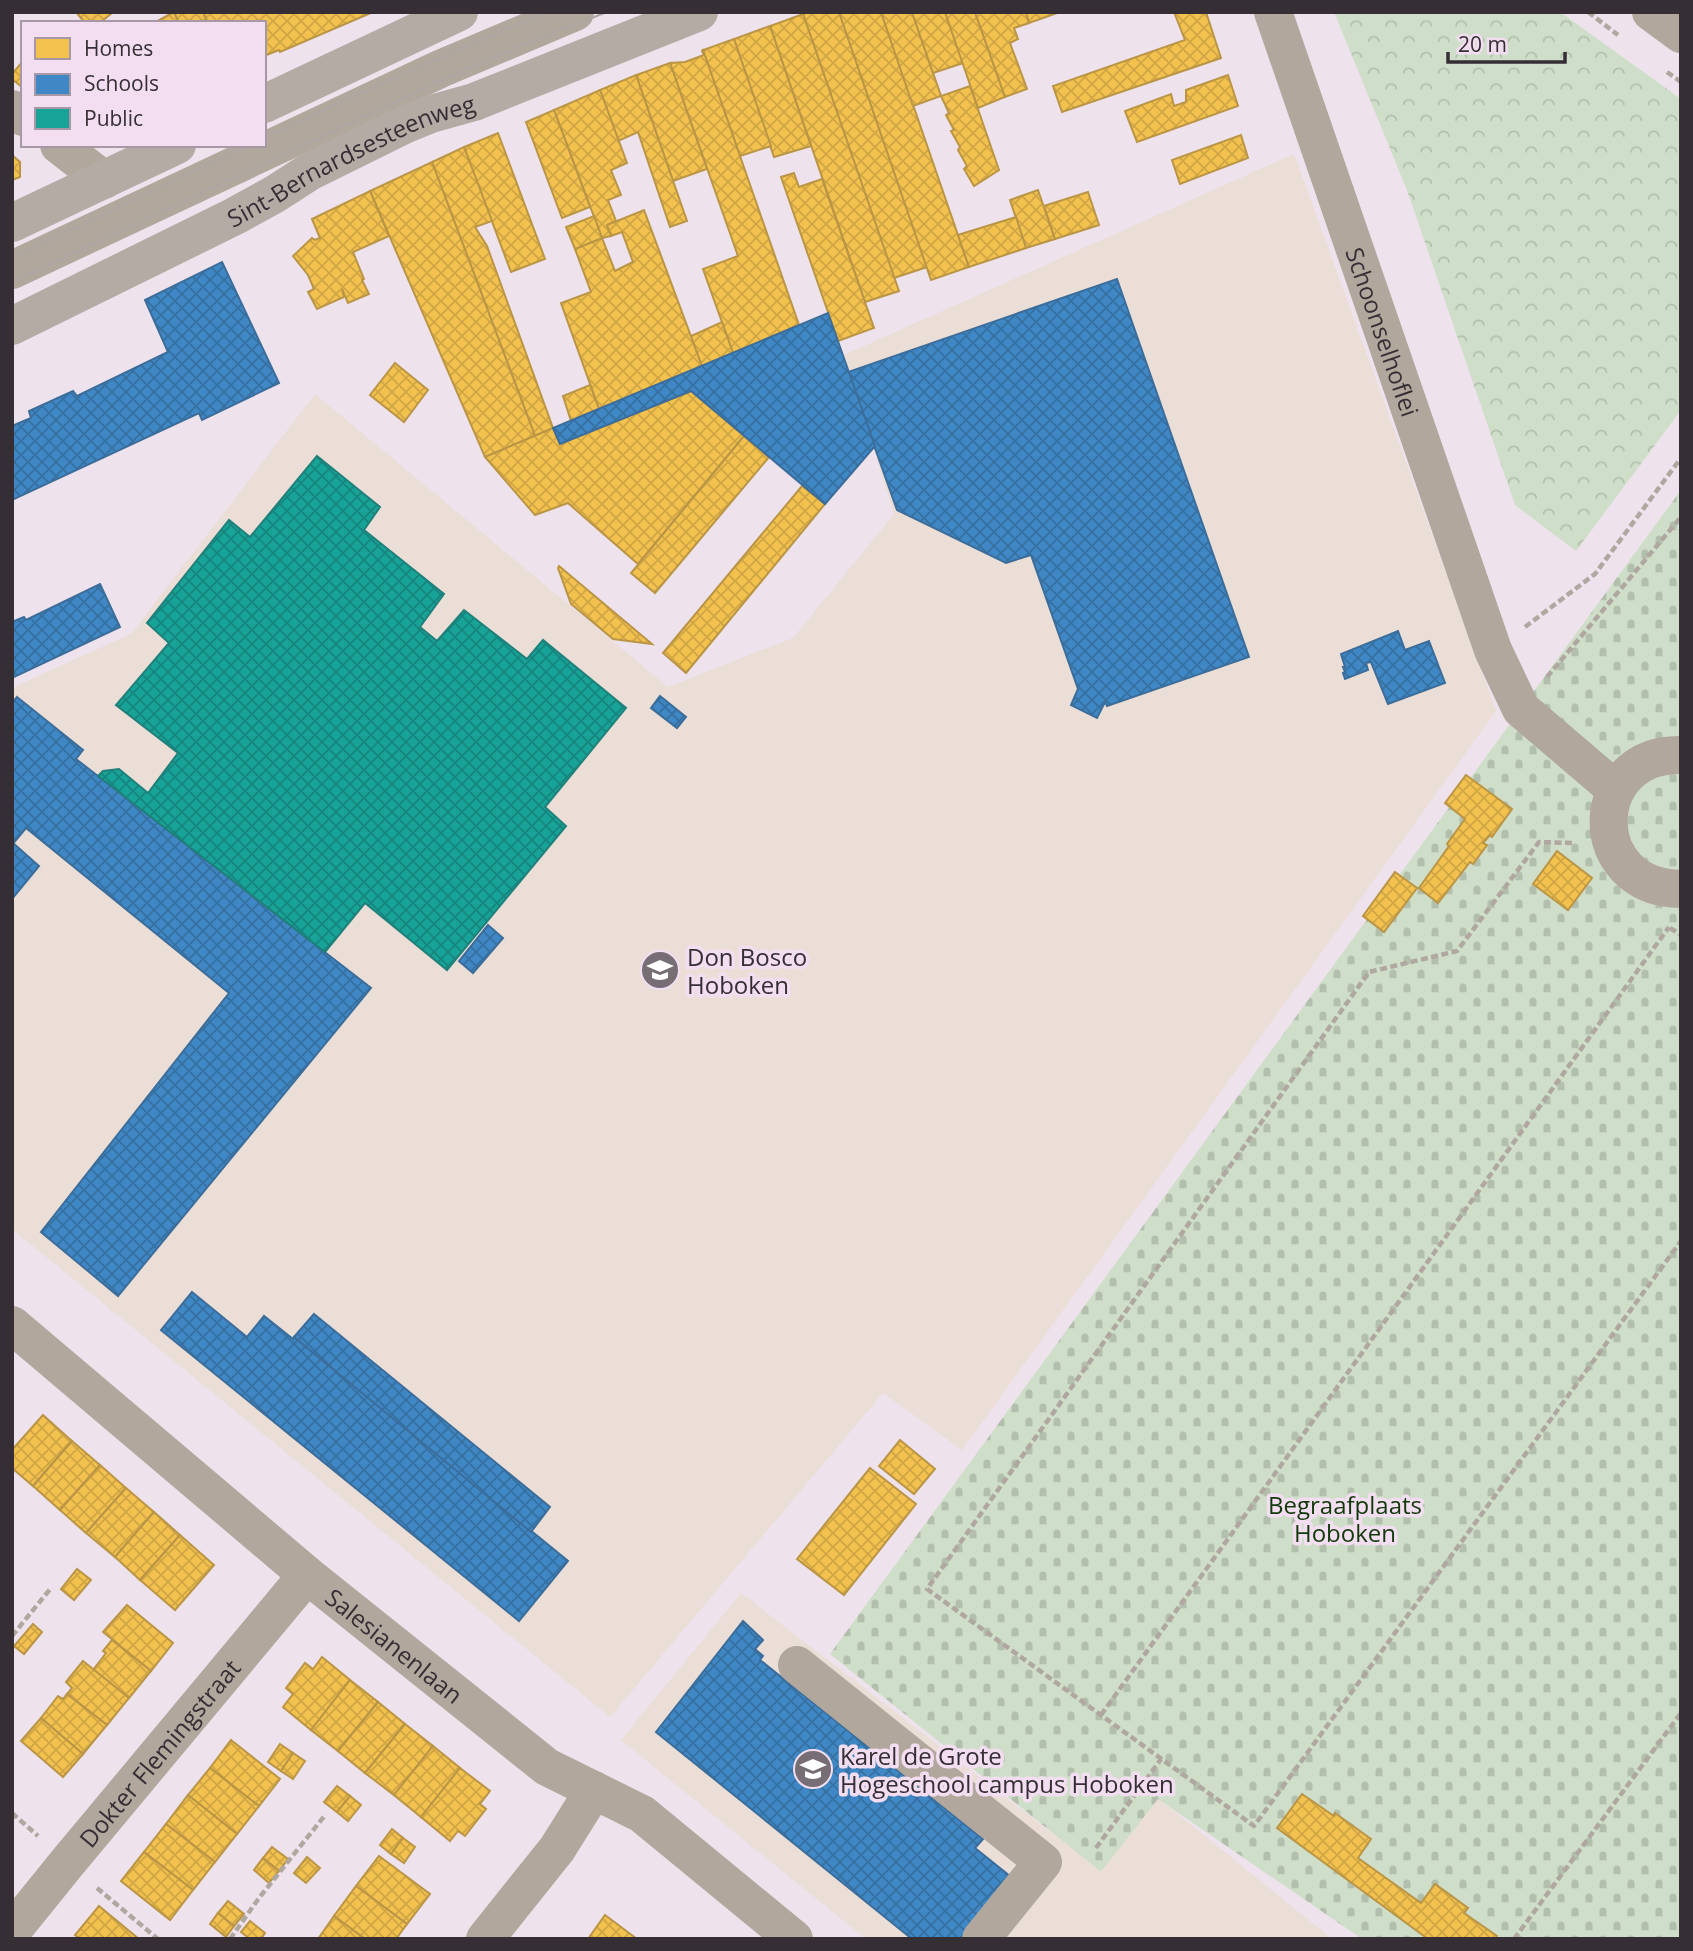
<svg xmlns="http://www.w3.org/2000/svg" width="1693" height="1951" viewBox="0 0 1693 1951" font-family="'Open Sans',sans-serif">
<defs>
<pattern id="cemetery-stones" width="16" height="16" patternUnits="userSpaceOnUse" patternTransform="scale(1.75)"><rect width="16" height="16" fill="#cedec8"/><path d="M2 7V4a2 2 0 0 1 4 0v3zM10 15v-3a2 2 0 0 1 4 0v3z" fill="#b2bfac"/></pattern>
<pattern id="park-crowns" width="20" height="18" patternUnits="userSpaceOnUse" patternTransform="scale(1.75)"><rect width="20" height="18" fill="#cedec8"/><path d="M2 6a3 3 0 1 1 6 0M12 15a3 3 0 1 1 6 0" fill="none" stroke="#b2bfac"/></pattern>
<pattern id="homes-cross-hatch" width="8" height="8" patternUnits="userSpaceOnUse" patternTransform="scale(1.75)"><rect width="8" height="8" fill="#f2c14e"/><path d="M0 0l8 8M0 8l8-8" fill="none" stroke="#d0a645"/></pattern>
<pattern id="schools-cross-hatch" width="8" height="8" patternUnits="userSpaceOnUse" patternTransform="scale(1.75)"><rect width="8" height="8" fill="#3f88c5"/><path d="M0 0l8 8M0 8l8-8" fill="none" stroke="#3670a1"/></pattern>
<pattern id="public-cross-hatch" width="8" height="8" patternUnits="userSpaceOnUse" patternTransform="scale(1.75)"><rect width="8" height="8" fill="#17a398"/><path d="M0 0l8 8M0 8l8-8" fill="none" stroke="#16857d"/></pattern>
</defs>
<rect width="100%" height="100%" fill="#eee2ec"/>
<g fill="#eaded7">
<path d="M1294 154 1496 711 962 1450 883 1393 610 1717 12 1229V692L18 685 131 634 315 394 668 687 793 638 894 514 844 355Z"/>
<path d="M741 1593 1100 1870 1158 1798 1332 1939H866L621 1740Z"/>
</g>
<path fill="url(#cemetery-stones)" d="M1681 490V1939H1362L1158 1799 1104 1868 1100 1871 830 1654Z"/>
<path fill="url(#park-crowns)" d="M1334 12H1560L1681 99V410L1576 551 1515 505 1407 190Z"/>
<g fill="url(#homes-cross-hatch)" stroke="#ba9546" stroke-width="2">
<path d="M76 12H113L100 23H85Z"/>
<path d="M174 12 179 23H154Z"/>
<path d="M174 12H203L208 23H179Z"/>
<path d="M203 12H373L280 52 279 50 264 56V23H208Z"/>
<path d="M810 12H839L927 267 894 278 803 14Z"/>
<path d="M839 12H881L969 267 931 280Z"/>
<path d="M881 12H912L941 96 913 106Z"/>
<path d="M912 12H945L963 63 933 73Z"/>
<path d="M945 12H975L1005 97 978 108Z"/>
<path d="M975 12H1026L1029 23 1014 28 1018 39 1010 43 1027 89 1005 97Z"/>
<path d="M1026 12H1060L1029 23Z"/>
<path d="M1174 12H1206L1221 58 1062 112 1053 86 1185 40Z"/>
<path d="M803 14 899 291 865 302 770 26Z"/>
<path d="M770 26 811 146 774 157 734 39Z"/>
<path d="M734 39 771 146 740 156 703 50Z"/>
<path d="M703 50 799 325 733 353 703 269 738 256 670 63 685 62 704 55 702 51Z"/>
<path d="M23 61V88L12 79V74Z"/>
<path d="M670 63 707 169 673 181 636 75Z"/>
<path d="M636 75 687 221 670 227 638 132 618 141 600 90Z"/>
<path d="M1228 75 1238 106 1137 142 1125 111 1171 94 1174 106 1186 102V90Z"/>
<path d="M970 86 999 170 974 186 964 169 967 166 958 150 960 147 951 131 954 130 946 115 949 113 941 96Z"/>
<path d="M600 90 627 163 611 170 621 195 608 200 616 221 607 225 611 236 602 238 554 110Z"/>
<path d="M554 110 590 207 562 218 526 122Z"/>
<path d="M498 133 545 259 511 272 464 147Z"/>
<path d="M1241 135 1248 158 1180 184 1172 160Z"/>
<path d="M464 147 492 221 475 227 487 246 553 428 535 436 432 162Z"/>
<path d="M12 155 20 162V177L12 180Z"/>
<path d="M432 162 535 436 485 457 370 191Z"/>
<path d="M794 173 799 187 822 179 874 328 838 341 781 177Z"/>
<path d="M1038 190 1055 239 1026 248 1010 200Z"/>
<path d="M370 191 389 236 353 252 364 279 362 280 369 294 348 303 342 289 344 297 317 309 308 292 314 289 308 275 293 256 312 238 315 240 320 238 312 219Z"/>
<path d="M1088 192 1099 225 1055 239 1044 206Z"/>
<path d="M644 210 702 366 599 409 561 303 591 292 575 249 602 238 615 271 633 262 622 232 611 236 607 225Z"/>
<path d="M594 216 602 238 575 249 566 227Z"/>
<path d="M1016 217 1026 248 969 267 958 235Z"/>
<path d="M722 322 733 353 702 366 691 336Z"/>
<path d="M395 363 428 390 404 422 370 395Z"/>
<path d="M590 385 599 409 571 421 563 396Z"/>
<path d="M691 391 744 436 638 564 568 503 535 515 485 457 553 428 560 444Z"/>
<path d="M744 436 769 457 655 593 631 573Z"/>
<path d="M802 486 825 504 686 673 663 653Z"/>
<path d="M559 566 652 644 613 639 571 604 558 568Z"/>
<path d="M1466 775 1512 809 1492 837 1490 835 1483 843 1487 845 1473 864 1470 862 1438 903 1419 888 1449 846 1447 844 1465 819 1445 803Z"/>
<path d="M1557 851 1592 878 1568 910 1533 884Z"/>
<path d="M1395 872 1417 888 1384 932 1363 916Z"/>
<path d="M43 1415 72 1441 33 1486 12 1468V1450Z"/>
<path d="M900 1440 935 1469 914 1494 879 1466Z"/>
<path d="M72 1441 100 1465 60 1510 33 1486Z"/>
<path d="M100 1465 126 1488 86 1533 60 1510Z"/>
<path d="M870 1468 916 1504 844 1595 797 1559Z"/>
<path d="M126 1488 154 1512 115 1557 86 1533Z"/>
<path d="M154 1512 180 1535 140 1580 115 1557Z"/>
<path d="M180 1535 214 1565 175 1610 140 1580Z"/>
<path d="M77 1569 91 1580 74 1600 61 1589Z"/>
<path d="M127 1605 173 1643 151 1671 103 1632Z"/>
<path d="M33 1624 42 1632 24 1654 14 1646Z"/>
<path d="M112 1640 151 1671 129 1698 93 1670 106 1653 103 1651Z"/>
<path d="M322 1657 350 1680 311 1730 283 1707 293 1694 286 1688 305 1663 313 1669Z"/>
<path d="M83 1661 129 1698 107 1725 67 1694 72 1688 66 1682Z"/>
<path d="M350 1680 378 1702 338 1751 311 1730Z"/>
<path d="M67 1694 107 1725 83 1754 41 1718 58 1696 63 1699Z"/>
<path d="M378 1702 405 1724 365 1773 338 1751Z"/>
<path d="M41 1718 83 1754 63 1777 21 1741Z"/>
<path d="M405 1724 433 1746 394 1795 365 1773Z"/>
<path d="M231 1740 280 1779 259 1806 210 1768Z"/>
<path d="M280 1744 293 1753 281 1771 268 1762Z"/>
<path d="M433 1746 460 1768 421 1817 394 1795Z"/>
<path d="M293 1753 305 1761 293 1779 281 1771Z"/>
<path d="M210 1768 259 1806 237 1834 188 1795Z"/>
<path d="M460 1768 490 1791 480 1804 486 1809 465 1836 458 1831 450 1841 421 1817Z"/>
<path d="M337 1786 350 1796 337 1812 324 1802Z"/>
<path d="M1302 1794 1334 1816 1335 1813 1371 1839 1358 1858 1421 1903 1435 1884 1468 1908 1464 1913 1497 1936 1495 1939H1428L1277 1828Z"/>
<path d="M188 1795 237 1834 215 1862 166 1824Z"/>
<path d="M350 1796 361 1805 348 1821 337 1812Z"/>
<path d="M166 1824 215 1862 193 1890 144 1852Z"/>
<path d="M392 1829 403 1838 391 1854 380 1845Z"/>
<path d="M403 1838 415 1847 404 1863 391 1854Z"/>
<path d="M272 1847 288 1859 279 1871 263 1858Z"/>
<path d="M144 1852 193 1890 170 1920 121 1881Z"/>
<path d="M379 1856 430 1894 407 1924 356 1886Z"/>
<path d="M307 1857 320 1868 306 1883 294 1873Z"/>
<path d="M263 1858 279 1871 269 1883 254 1870Z"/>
<path d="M356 1886 407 1924 396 1939H365L334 1916Z"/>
<path d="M228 1901 244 1914 234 1926 218 1913Z"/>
<path d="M99 1906 139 1939H80L75 1935Z"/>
<path d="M218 1913 234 1926 226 1937 210 1924Z"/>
<path d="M605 1915 637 1939H588Z"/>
<path d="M334 1916 365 1939H318Z"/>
<path d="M250 1921 265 1933 261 1939H250L241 1932Z"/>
</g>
<g fill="url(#schools-cross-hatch)" stroke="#3c6d9a" stroke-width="2">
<path d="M222 262 279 383 202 420 199 413 12 500V426L31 418 29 411 73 391 77 396 168 352 145 300Z"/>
<path d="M1117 279 1249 657 1107 706 1105 702 1097 718 1071 705 1078 689 1031 555 1006 563 897 510 848 372Z"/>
<path d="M828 313 875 446 825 504 691 391 560 444 553 428Z"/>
<path d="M100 584 120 627 12 678V622L24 617 26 620Z"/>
<path d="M1398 631 1405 650 1429 641 1445 683 1388 704 1371 662 1366 663 1368 670 1345 679 1343 673 1345 672 1343 667H1345L1341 654Z"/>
<path d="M660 696 686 717 677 728 651 708Z"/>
<path d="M17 697 83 750 76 759 371 988 118 1296 41 1232 229 993 26 828 12 845V703Z"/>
<path d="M13 843 39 866 12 899V845Z"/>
<path d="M488 925 503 938 473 973 459 961Z"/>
<path d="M192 1292 247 1337 264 1316 293 1339 294 1337 568 1561 519 1621 161 1330Z"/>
<path d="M314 1314 550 1507 531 1532 294 1337Z"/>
<path d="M743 1621 763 1640 755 1649 763 1656 760 1660 983 1839 975 1848 1016 1881 967 1939H912L656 1732Z"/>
</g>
<path fill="url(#public-cross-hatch)" stroke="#20807a" stroke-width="2" d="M317 456 380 507 364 530 444 594 420 627 437 641 464 610 527 659 543 640 626 708 545 807 566 826 447 970 365 903 325 952 98 776 103 771 119 769 148 793 178 753 116 705 169 643 147 623 229 520 250 537Z"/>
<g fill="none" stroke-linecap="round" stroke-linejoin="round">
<g stroke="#afa7a0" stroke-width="4.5" stroke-dasharray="7 3.5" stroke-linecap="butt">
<path d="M1588 12 1618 35"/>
<path d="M1667 72 1681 82"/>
<path d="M1525 627 1595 574 1681 458"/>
<path d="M1547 677 1681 517"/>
<path d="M1572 843 1539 842 1457 951 1369 972 927 1589 1254 1826 1681 1241"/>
<path d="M1670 928 1681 935"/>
<path d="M12 1636 51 1588"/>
<path d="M1101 1715 1669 927"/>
<path d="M12 1813 38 1836"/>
<path d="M1096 1848 1161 1759"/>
<path d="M97 1888 158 1939"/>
<path d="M230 1939 259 1898 326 1814"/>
<path d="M1514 1939 1681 1713"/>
</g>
<g stroke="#b1a79c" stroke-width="38">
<path id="s1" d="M1273 12 1493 650 1521 709 1616 790"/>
<path d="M1651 12 1681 34"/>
<path d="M12 109 23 117"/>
<path d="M59 145 104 180"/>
<path d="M12 270 440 69 575 12"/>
<path d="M1681 755C1586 753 1583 888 1681 889"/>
<path id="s2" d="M12 1325 307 1575 547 1767 642 1814 794 1939"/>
<path d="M797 1665 1043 1862 981 1939"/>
<path id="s3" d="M12 1931 67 1863 307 1575"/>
<path d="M485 1939 557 1849 594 1790"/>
</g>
<g stroke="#b5aba5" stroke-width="38">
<path d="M264 104 459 12"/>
<path d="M12 223 177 145"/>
<path id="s4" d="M12 326 235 216 275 194 309 172 404 125 431 114 474 102 699 12"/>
</g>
<g stroke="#aea6a4" stroke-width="2">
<path d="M264 138 367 90 546 12"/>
<path d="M12 258 249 145"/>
<path d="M12 282 442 80 520 46 607 12"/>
</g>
</g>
<defs>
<symbol id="school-disc" viewBox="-11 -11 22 22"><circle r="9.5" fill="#766d75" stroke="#f2def0"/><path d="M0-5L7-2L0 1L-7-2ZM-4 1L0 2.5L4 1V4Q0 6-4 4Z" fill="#fff"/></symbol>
</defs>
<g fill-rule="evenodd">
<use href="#school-disc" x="638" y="948" width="44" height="44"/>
<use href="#school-disc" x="791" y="1747" width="44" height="44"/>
</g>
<g text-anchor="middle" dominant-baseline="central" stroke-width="7" stroke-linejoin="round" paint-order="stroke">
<g font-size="24" fill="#362e35" stroke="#f2def0">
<text stroke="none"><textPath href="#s4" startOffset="378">Sint-Bernardsesteenweg</textPath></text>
<text stroke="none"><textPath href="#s1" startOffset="338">Schoonselhoflei</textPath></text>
<text stroke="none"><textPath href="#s2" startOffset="499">Salesianenlaan</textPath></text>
<text stroke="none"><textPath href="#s3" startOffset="231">Dokter Flemingstraat</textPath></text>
</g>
<g font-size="24" fill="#362e35" stroke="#f2def0" text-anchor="start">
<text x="687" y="956">Don Bosco<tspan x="687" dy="28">Hoboken</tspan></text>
<text x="840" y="1755">Karel de Grote<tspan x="840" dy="28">Hogeschool campus Hoboken</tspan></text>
</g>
<g font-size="24" fill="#113909" stroke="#f2def0">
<text x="1345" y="1504">Begraafplaats<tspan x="1345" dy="28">Hoboken</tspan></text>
</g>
</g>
<rect width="1693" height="1951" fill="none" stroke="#362e35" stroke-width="28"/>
<rect x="21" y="21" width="245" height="126" fill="#f2def0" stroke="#a798a5" stroke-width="2"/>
<rect x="35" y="38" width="35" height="21" fill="#f2c14e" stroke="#a798a5" stroke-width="2"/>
<text x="84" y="56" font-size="21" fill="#362e35">Homes</text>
<rect x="35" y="74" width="35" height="21" fill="#3f88c5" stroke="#a798a5" stroke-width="2"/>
<text x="84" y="91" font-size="21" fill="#362e35">Schools</text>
<rect x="35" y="108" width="35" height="21" fill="#17a398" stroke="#a798a5" stroke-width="2"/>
<text x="84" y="126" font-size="21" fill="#362e35">Public</text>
<path d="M1448 52v10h117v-10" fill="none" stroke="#362e35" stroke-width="3.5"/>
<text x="1458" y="52" font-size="21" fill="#362e35" stroke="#f2def0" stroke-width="5" paint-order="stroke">20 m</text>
</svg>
